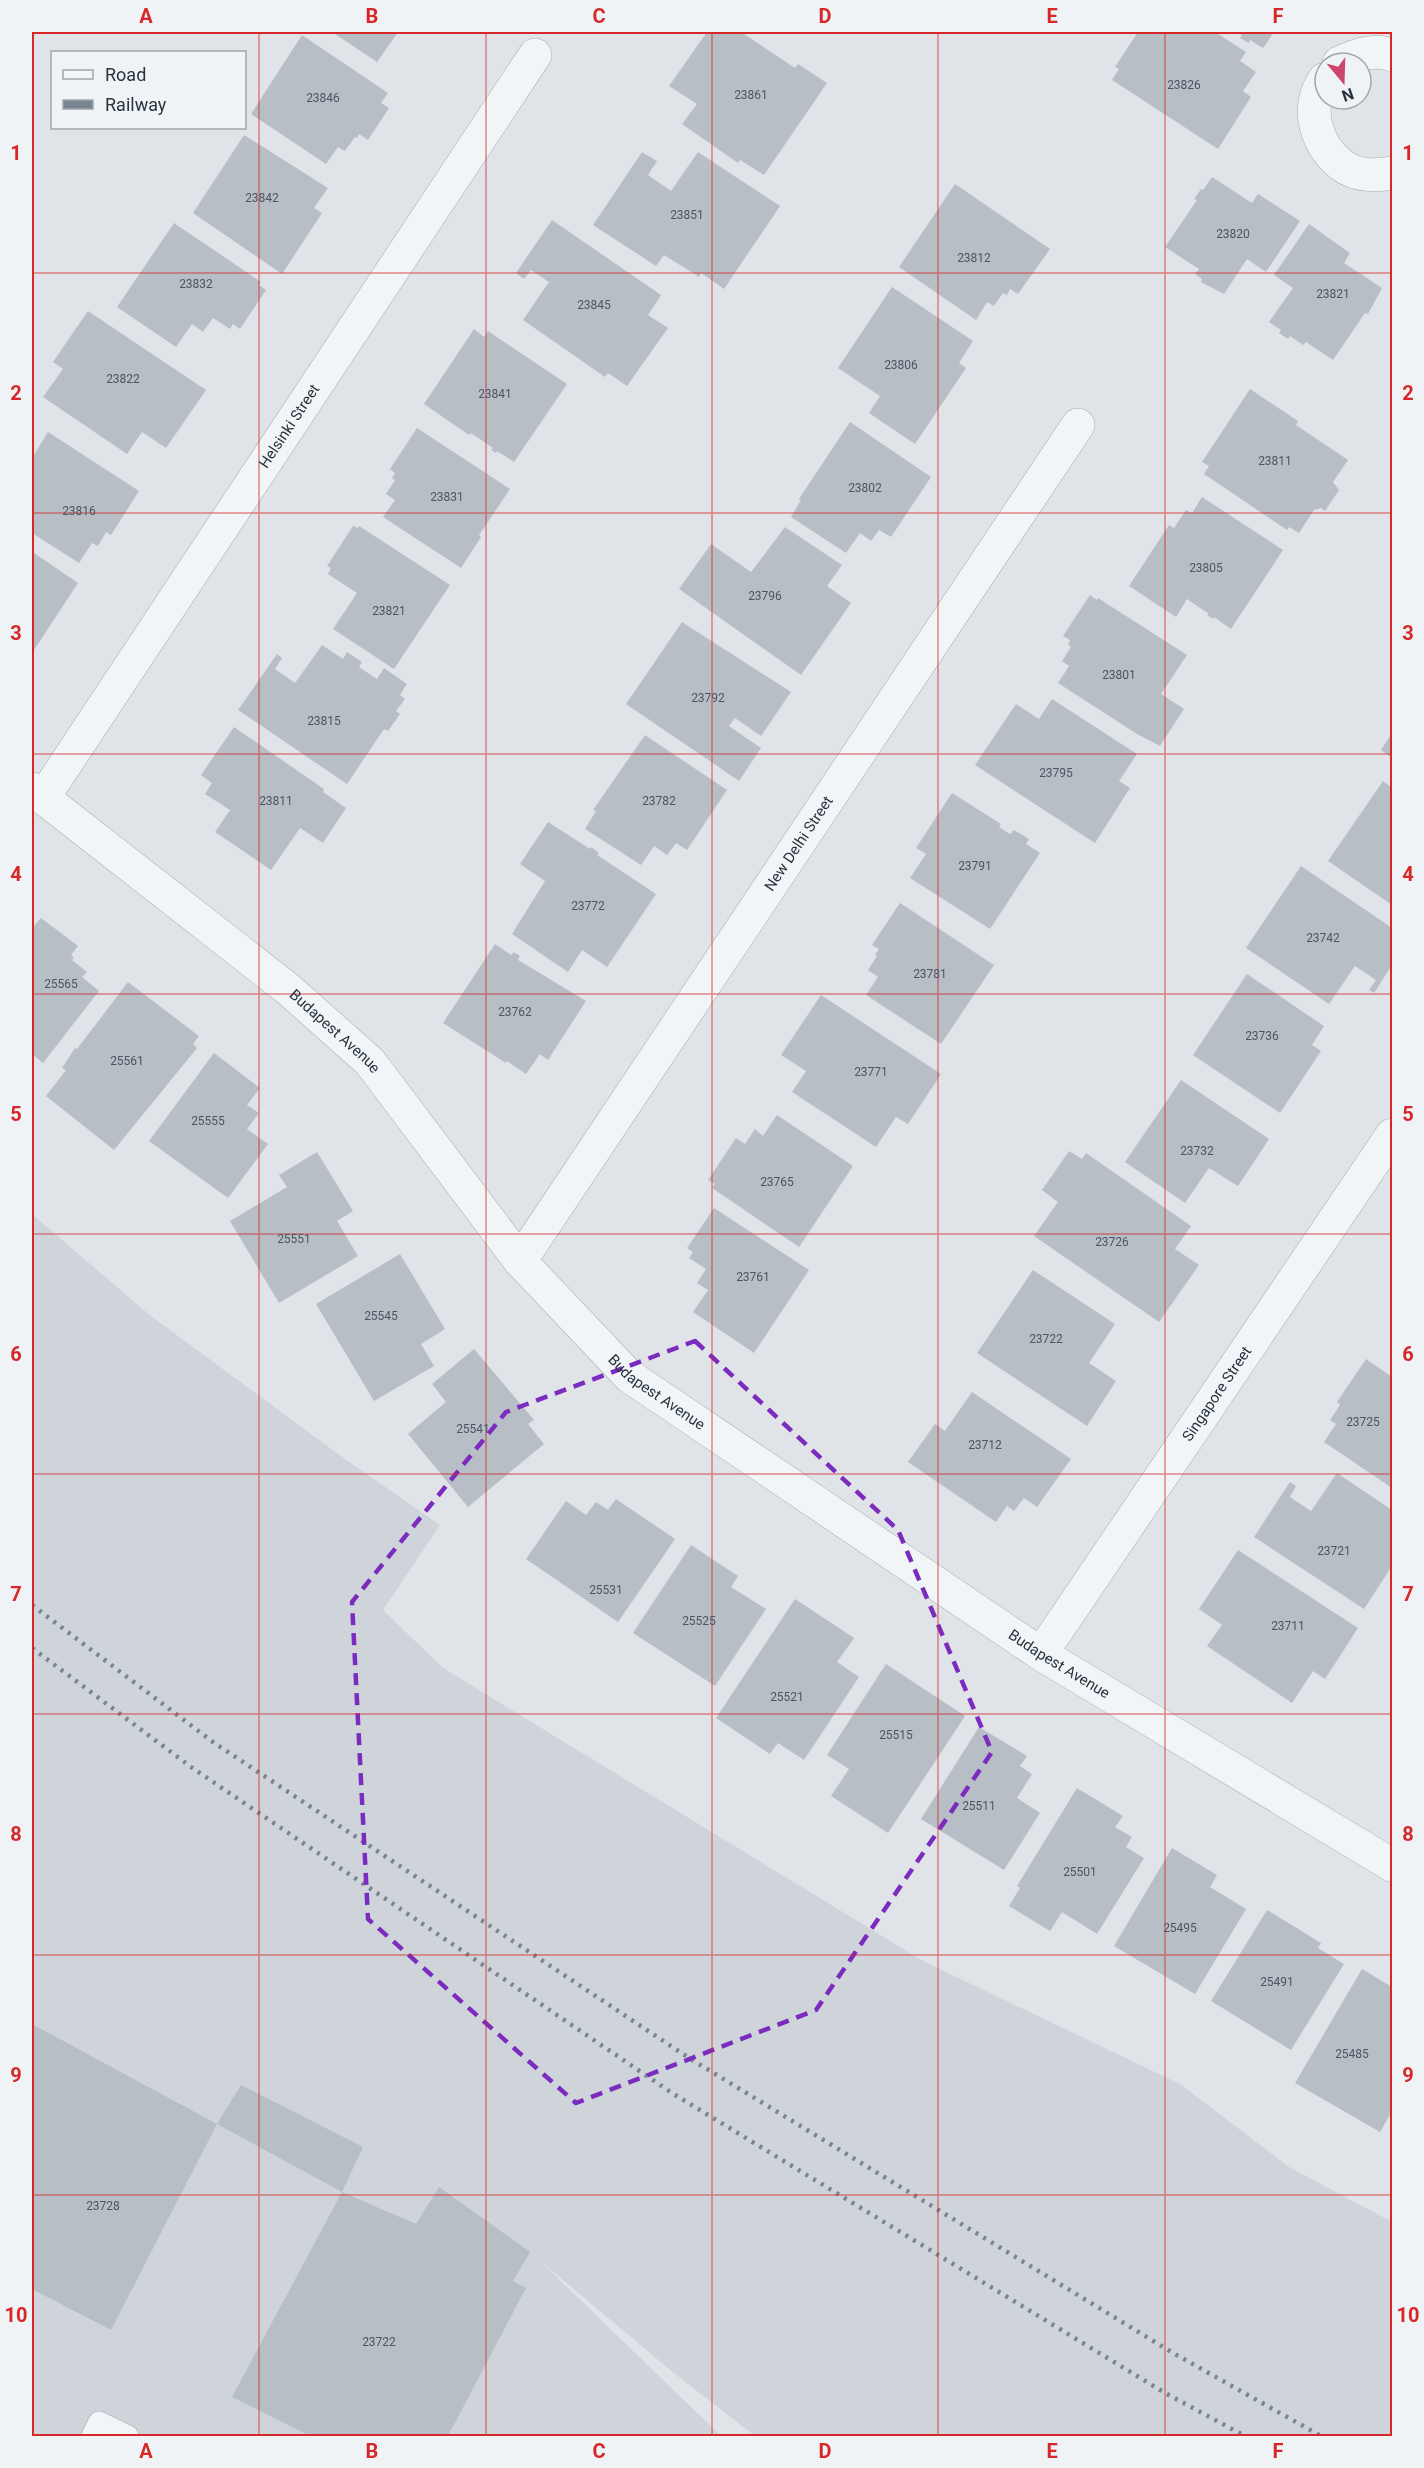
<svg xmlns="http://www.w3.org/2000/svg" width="1424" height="2468" viewBox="0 0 1424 2468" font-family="Roboto,sans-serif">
<rect width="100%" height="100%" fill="#e0e4e9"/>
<path fill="#ced4da" d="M32 1214 151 1316 345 1459 440 1525 383 1610 443 1668 923 1961 1180 2084 1289 2167 1392 2222V2436H755L675 2374 539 2260 721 2436H32Z"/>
<g fill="#b7bec5">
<path d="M332 32H398L377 62Z"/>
<path d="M707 32H741L795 68 798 64 827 83 764 175 740 160 738 163 682 124 697 104 669 86Z"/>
<path d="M1138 32H1215L1246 52 1240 61 1256 72 1243 91 1251 97 1218 149 1112 80 1119 69 1115 67Z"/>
<path d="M1237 32H1274L1263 48 1250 40 1249 43 1240 38 1242 35Z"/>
<path d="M302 35 388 93 381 103 389 108 368 140 359 134 357 138 355 137 345 151 338 147 326 164 251 114Z"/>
<path d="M244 135 328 188 314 208 322 213 282 274 193 213Z"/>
<path d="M642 152 657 161 648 175 671 191 698 152 780 206 724 289 701 273 699 277 664 255 656 266 593 225Z"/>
<path d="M1212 177 1252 203 1258 194 1300 221 1266 272 1247 259 1224 294 1201 282 1202 279 1195 274 1199 269 1165 247 1197 200 1194 199 1201 189 1203 190Z"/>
<path d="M955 184 1050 249 1018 294 1010 289 1007 295 1003 293 994 306 987 302 976 320 899 267Z"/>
<path d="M552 220 661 295 648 315 668 328 627 386 608 373 605 377 523 320 549 282 531 270 524 279 516 273Z"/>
<path d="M174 223 261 282 259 285 266 290 240 329 233 324 230 329 213 318 203 332 192 324 176 347 117 307Z"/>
<path d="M1309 224 1350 253 1344 263 1382 288 1368 314 1365 313 1333 360 1306 342 1303 345 1290 336 1288 339 1279 333 1281 330 1269 322 1293 288 1274 275Z"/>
<path d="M892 287 973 341 959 363 966 368 915 444 869 413 880 396 838 368Z"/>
<path d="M88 311 206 390 166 448 142 432 127 454 43 397 63 369 53 362Z"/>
<path d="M474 329 484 337 488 331 567 384 514 462 497 451 496 453 491 450 493 448 471 433 469 435 424 404Z"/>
<path d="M1250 389 1298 421 1296 425 1348 460 1333 482 1339 490 1325 511 1321 508 1314 510 1299 533 1289 527 1287 530 1204 474 1209 466 1202 462Z"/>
<path d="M850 422 931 477 891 537 879 530 871 541 860 533 846 553 791 517 801 500 799 499Z"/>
<path d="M417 428 510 489 479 535 481 537 461 568 383 517 395 500 386 494 395 480 392 478 395 473 390 469Z"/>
<path d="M48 432 139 491 111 535 106 532 98 546 92 543 79 563 32 533V458Z"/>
<path d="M1202 497 1283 550 1231 629 1214 617 1213 619 1207 615 1209 614 1187 599 1176 617 1129 586 1169 525 1174 528 1186 510 1192 513Z"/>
<path d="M353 526 358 528 359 526 450 585 394 669 333 629 357 593 328 574 331 568 327 566Z"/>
<path d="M785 527 842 565 827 586 851 603 801 675 679 589 711 544 751 572Z"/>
<path d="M34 553 78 583 32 653V555Z"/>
<path d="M1090 595 1097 600 1098 598 1187 655 1161 694 1184 709 1160 746 1137 734 1058 683 1069 666 1062 661 1071 647 1068 645 1070 640 1063 636Z"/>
<path d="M682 622 791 692 761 736 735 718 729 726 761 748 739 781 626 704Z"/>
<path d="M322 645 343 659 347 652 362 662 359 667 377 679 384 668 407 684 400 695 405 699 396 711 400 714 388 731 384 729 347 784 238 710 277 654 282 658 275 669 295 683Z"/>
<path d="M1052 699 1137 754 1119 781 1130 788 1095 843 975 765 1016 704 1039 719Z"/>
<path d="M234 727 324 789 323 792 346 808 323 843 300 828 271 870 215 832 230 810 205 794 212 783 201 775Z"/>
<path d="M1392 733V758L1381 750Z"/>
<path d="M645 735 727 790 687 850 676 843 667 855 654 846 641 865 585 829 596 811 593 810Z"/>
<path d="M1383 781 1392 788V905L1328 861Z"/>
<path d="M952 793 1001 824 999 827 1010 834 1014 830 1029 839 1026 844 1040 853 990 929 910 878 926 854 916 848Z"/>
<path d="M548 822 590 849 591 847 599 853 597 855 656 894 607 967 582 950 568 972 512 934 545 881 520 864Z"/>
<path d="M1301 866 1392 928V965L1374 993 1369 990 1376 980 1355 966 1329 1004 1246 948Z"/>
<path d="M900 903 994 965 941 1044 866 995 878 977 868 970 877 956 875 955 879 949 872 945Z"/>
<path d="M41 918 78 946 71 955 74 958 72 960 87 972 82 977 99 991 43 1063 32 1054V924L34 926Z"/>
<path d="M495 944 511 955 514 952 520 956 518 960 586 1001 548 1060 540 1054 526 1074 507 1061 506 1063 443 1023Z"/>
<path d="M1247 974 1324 1026 1312 1045 1321 1051 1280 1113 1193 1055Z"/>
<path d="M128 982 199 1036 193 1044 197 1048 114 1150 46 1096 66 1070 62 1068 75 1048 77 1049Z"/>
<path d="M821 995 941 1074 908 1124 896 1117 876 1147 792 1092 806 1071 781 1055Z"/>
<path d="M214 1053 260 1088 247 1105 259 1113 247 1129 268 1144 228 1198 149 1141Z"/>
<path d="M1181 1080 1269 1139 1238 1186 1209 1168 1185 1203 1125 1162Z"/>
<path d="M777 1115 853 1166 799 1247 712 1188 715 1184 708 1180 736 1138 745 1144 755 1129 763 1136Z"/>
<path d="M1069 1151 1082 1159 1086 1153 1191 1226 1175 1249 1199 1265 1159 1322 1034 1236 1058 1202 1042 1190Z"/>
<path d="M317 1152 353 1211 337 1221 358 1256 279 1303 230 1221 287 1187 279 1175Z"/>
<path d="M714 1208 809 1270 754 1353 693 1312 708 1290 697 1283 706 1269 689 1258 693 1252 687 1248Z"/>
<path d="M400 1254 445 1329 421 1344 434 1366 374 1401 316 1304Z"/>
<path d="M1033 1270 1115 1324 1089 1363 1116 1381 1087 1426 977 1353Z"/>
<path d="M474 1349 534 1420 528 1424 544 1444 468 1507 408 1434 446 1402 432 1384Z"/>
<path d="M1366 1359 1392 1377V1488L1324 1442 1336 1424 1330 1420 1340 1405 1337 1402Z"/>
<path d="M972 1392 1071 1459 1037 1507 1024 1498 1014 1511 1007 1506 996 1522 908 1462 935 1424 945 1431Z"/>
<path d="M1337 1473 1392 1510V1566L1364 1609 1254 1537 1290 1482 1296 1486 1290 1497 1311 1511Z"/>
<path d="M616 1499 675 1539 618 1622 526 1559 566 1501 586 1515 596 1502 608 1510Z"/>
<path d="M691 1545 738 1576 731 1587 766 1609 715 1686 633 1633Z"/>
<path d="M1238 1550 1358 1628 1325 1679 1313 1671 1292 1703 1207 1646 1222 1625 1199 1609Z"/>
<path d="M795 1599 854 1638 837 1662 859 1677 804 1760 778 1743 770 1754 716 1718Z"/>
<path d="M886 1664 965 1716 888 1833 831 1796 849 1769 827 1755Z"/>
<path d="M979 1727 1027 1756 1020 1766 1032 1774 1017 1798 1040 1813 1004 1870 921 1819Z"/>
<path d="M1077 1788 1123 1816 1115 1827 1132 1837 1126 1847 1144 1858 1097 1934 1062 1912 1050 1931 1009 1906 1020 1888 1017 1886Z"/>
<path d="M1172 1848 1217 1875 1210 1887 1246 1909 1195 1994 1114 1946Z"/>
<path d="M1267 1910 1321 1943 1318 1948 1344 1964 1291 2050 1211 2001Z"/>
<path d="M1362 1969 1392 1987 1391 2025 1392 2026V2111L1380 2132 1295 2083Z"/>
<path d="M32 2024 217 2124 111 2330 32 2289Z"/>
<path d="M241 2085 363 2147 342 2192 217 2124Z"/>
<path d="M439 2187 530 2252 513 2281 526 2288 448 2436H310L232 2397 342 2192 416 2224Z"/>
</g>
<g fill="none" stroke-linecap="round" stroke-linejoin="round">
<defs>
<path id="service" d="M92 2436 99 2422 128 2436"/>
<g id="minor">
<path d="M1339 63C1357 55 1374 48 1392 55"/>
<path d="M1325 79C1304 106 1316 147 1343 166 1356 176 1377 176 1392 173"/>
<path id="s1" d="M32 789 288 989 370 1062 520 1261 629 1376 1041 1654 1392 1865"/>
<path id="s2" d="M43 798 535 55"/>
<path id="s3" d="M520 1261 1078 425"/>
<path id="s4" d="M1041 1654 1392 1135"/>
</g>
</defs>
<use href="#service" stroke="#a5acb3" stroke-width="22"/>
<use href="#minor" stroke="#a5acb3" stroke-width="34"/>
<use href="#service" stroke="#f2f5f7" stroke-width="21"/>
<use href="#minor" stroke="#f2f5f7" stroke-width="33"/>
<g stroke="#798692" stroke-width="4.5" stroke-dasharray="3 6" stroke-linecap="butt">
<path d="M32 1605 213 1742 689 2058 1173 2353 1321 2436"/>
<path d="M32 1648 191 1767 672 2093 1165 2393 1245 2436"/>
</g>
</g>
<path fill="none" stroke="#7b2cbf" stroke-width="4.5" stroke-dasharray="12 8" stroke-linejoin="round" d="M695 1341 898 1530 992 1752 816 2010 576 2103 368 1919 352 1602 506 1412Z"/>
<path fill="none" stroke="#d62828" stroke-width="1.5" stroke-opacity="0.55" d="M259 32V2436M486 32V2436M712 32V2436M938 32V2436M1165 32V2436M32 273H1392M32 513H1392M32 754H1392M32 994H1392M32 1234H1392M32 1474H1392M32 1714H1392M32 1955H1392M32 2195H1392"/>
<g text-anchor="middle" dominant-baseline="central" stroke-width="4.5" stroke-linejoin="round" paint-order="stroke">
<g font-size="12" fill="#4c5661">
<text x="1184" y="85">23826</text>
<text x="751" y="95">23861</text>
<text x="323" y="98">23846</text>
<text x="262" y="198">23842</text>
<text x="687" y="215">23851</text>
<text x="1233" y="234">23820</text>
<text x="974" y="258">23812</text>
<text x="196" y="284">23832</text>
<text x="1333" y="294">23821</text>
<text x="594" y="305">23845</text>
<text x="901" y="365">23806</text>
<text x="123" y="379">23822</text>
<text x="495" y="394">23841</text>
<text x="1275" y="461">23811</text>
<text x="865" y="488">23802</text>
<text x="447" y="497">23831</text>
<text x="79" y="511">23816</text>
<text x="1206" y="568">23805</text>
<text x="765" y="596">23796</text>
<text x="389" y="611">23821</text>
<text x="1119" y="675">23801</text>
<text x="708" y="698">23792</text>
<text x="324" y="721">23815</text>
<text x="1056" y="773">23795</text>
<text x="276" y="801">23811</text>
<text x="659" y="801">23782</text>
<text x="975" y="866">23791</text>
<text x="588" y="906">23772</text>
<text x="1323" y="938">23742</text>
<text x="930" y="974">23781</text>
<text x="61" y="984">25565</text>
<text x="515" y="1012">23762</text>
<text x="1262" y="1036">23736</text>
<text x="127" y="1061">25561</text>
<text x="871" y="1072">23771</text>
<text x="208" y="1121">25555</text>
<text x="1197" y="1151">23732</text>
<text x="777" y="1182">23765</text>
<text x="294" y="1239">25551</text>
<text x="1112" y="1242">23726</text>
<text x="753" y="1277">23761</text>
<text x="381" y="1316">25545</text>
<text x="1046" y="1339">23722</text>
<text x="1363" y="1422">23725</text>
<text x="473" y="1429">25541</text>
<text x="985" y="1445">23712</text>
<text x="1334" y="1551">23721</text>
<text x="606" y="1590">25531</text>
<text x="699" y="1621">25525</text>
<text x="1288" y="1626">23711</text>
<text x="787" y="1697">25521</text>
<text x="896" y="1735">25515</text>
<text x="979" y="1806">25511</text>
<text x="1080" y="1872">25501</text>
<text x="1180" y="1928">25495</text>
<text x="1277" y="1982">25491</text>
<text x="1352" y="2054">25485</text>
<text x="103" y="2206">23728</text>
<text x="379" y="2342">23722</text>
</g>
<g font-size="15" fill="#283440" stroke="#eff3f6">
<text stroke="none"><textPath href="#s2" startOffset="446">Helsinki Street</textPath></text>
<text stroke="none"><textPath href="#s3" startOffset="502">New Delhi Street</textPath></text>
<text stroke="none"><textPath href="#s1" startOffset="388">Budapest Avenue</textPath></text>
<text stroke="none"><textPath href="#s1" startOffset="874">Budapest Avenue</textPath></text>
<text stroke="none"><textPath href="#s4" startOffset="314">Singapore Street</textPath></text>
<text stroke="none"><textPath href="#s1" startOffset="1360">Budapest Avenue</textPath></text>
</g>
</g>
<rect width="1424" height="2468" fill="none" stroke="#eff3f6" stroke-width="66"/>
<rect x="51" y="51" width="195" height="78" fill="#eff3f6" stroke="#9fa7ad" stroke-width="1.5"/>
<rect x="63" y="70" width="30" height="9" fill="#f2f5f7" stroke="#9fa7ad" stroke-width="1.5"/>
<text x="105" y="81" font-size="18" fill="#283440">Road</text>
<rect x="63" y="100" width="30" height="9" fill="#798692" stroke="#9fa7ad" stroke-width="1.5"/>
<text x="105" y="111" font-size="18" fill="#283440">Railway</text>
<g transform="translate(1343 81) rotate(161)"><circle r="28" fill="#eff3f6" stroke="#9fa7ad" stroke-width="1.5"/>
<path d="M0-4.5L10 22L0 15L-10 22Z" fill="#cc466d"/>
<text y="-9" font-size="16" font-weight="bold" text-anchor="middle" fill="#283440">N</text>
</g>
<rect x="33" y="33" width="1358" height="2402" fill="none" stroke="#d62828" stroke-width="2"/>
<g font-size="20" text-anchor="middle" font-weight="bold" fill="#d62828">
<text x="146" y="23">A</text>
<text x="372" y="23">B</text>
<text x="599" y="23">C</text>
<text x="825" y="23">D</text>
<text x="1052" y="23">E</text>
<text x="1278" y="23">F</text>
<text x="16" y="160">1</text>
<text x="1408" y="160">1</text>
<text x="16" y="400">2</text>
<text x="1408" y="400">2</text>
<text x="16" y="640">3</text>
<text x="1408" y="640">3</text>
<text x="16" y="881">4</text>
<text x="1408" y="881">4</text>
<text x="16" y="1121">5</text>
<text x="1408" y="1121">5</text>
<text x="16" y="1361">6</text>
<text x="1408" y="1361">6</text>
<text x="16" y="1601">7</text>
<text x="1408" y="1601">7</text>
<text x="16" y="1841">8</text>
<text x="1408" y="1841">8</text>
<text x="16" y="2082">9</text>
<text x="1408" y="2082">9</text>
<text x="16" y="2322">10</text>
<text x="1408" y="2322">10</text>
<text x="146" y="2458">A</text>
<text x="372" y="2458">B</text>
<text x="599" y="2458">C</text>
<text x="825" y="2458">D</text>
<text x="1052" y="2458">E</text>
<text x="1278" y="2458">F</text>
</g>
</svg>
